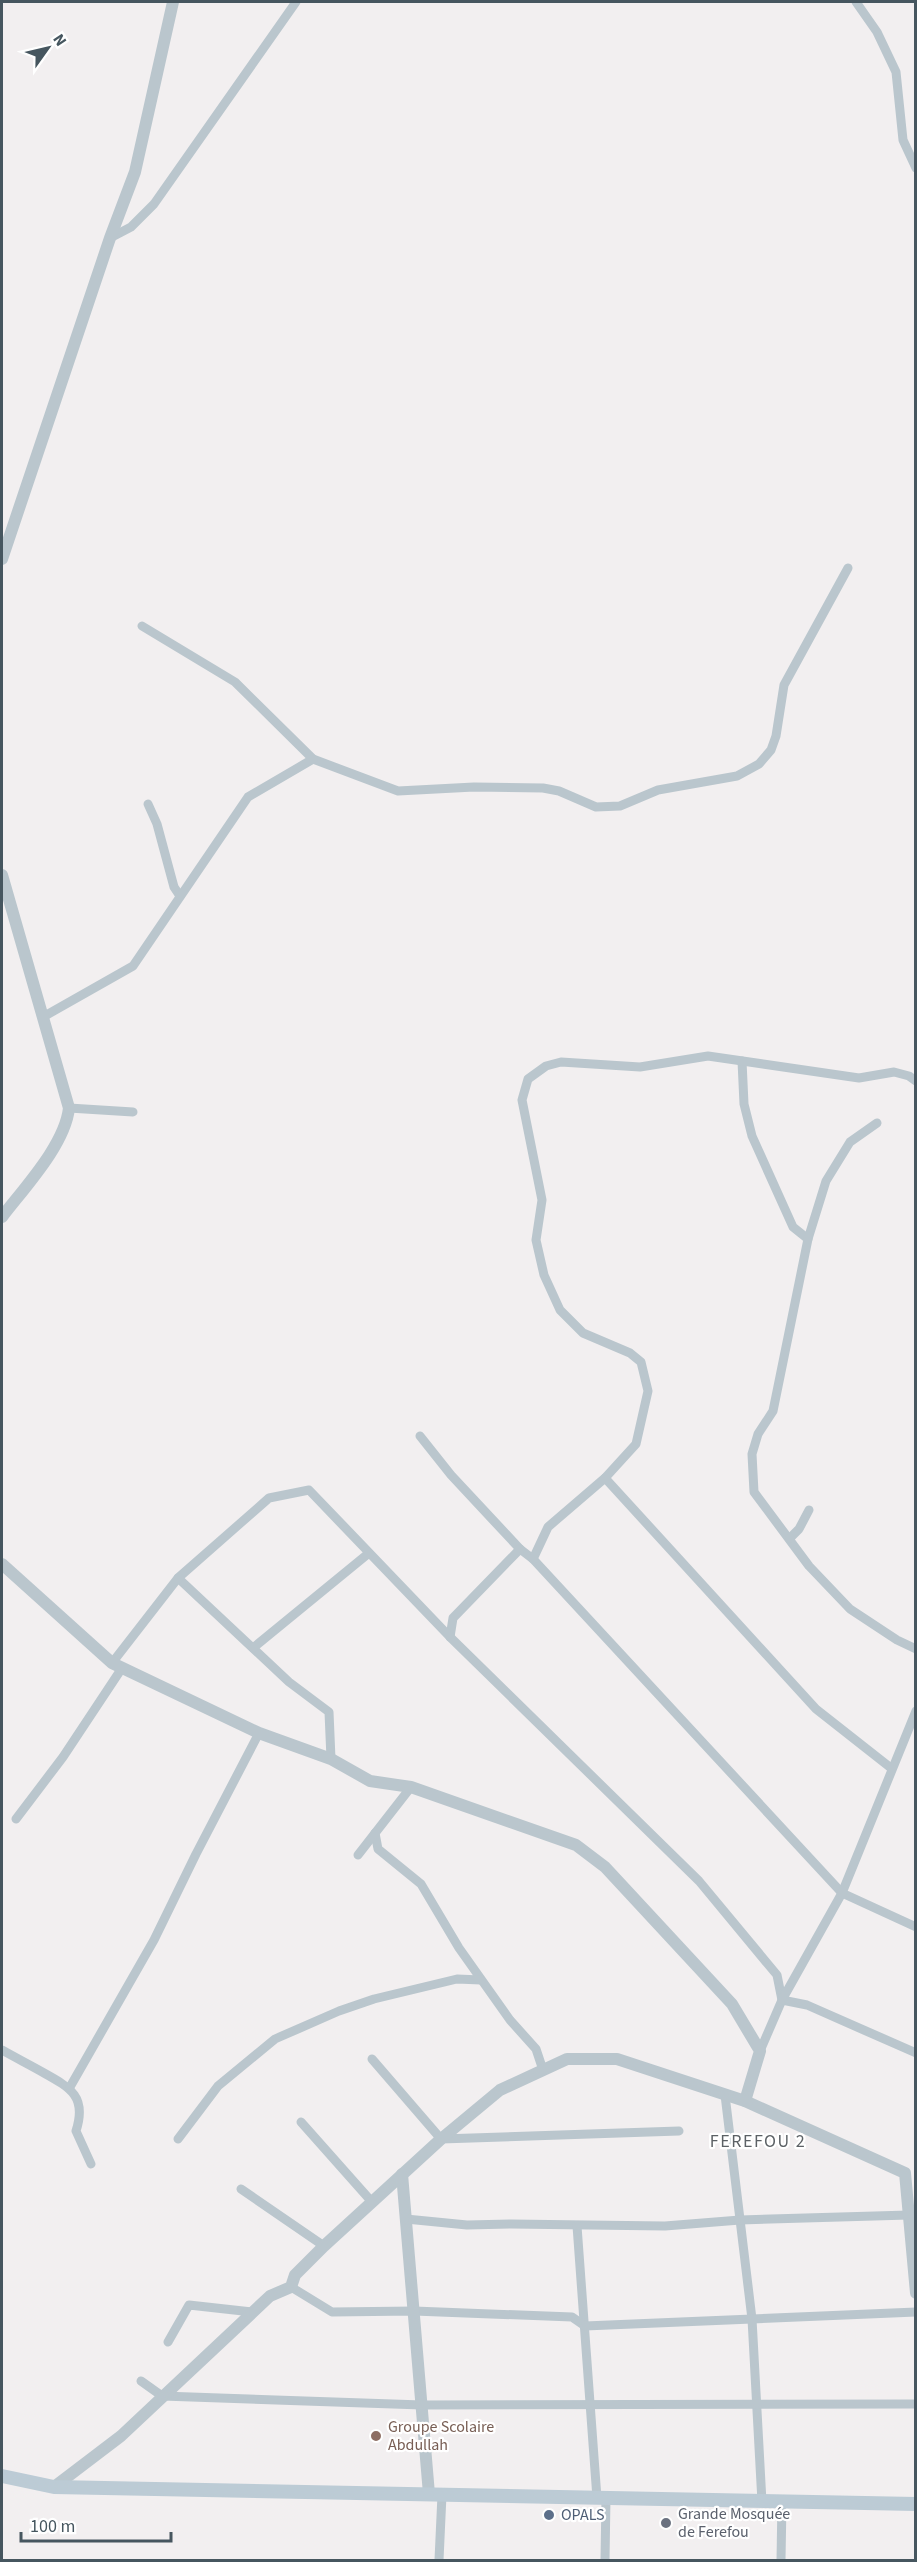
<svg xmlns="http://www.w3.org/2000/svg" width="917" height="2562" viewBox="0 0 917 2562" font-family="'Source Sans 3',sans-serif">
<rect width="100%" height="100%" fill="#f2eff0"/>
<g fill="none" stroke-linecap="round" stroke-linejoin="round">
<g stroke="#bac6cd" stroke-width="9">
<path d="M856 2 877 32 896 72 903 140 916 168"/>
<path d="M110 238 131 227 154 204 296 2"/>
<path d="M142 626 235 682 313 759 398 791 474 787 543 788 559 791 596 807 620 806 658 790 737 776 759 764 771 750 776 736 784 685 848 568"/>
<path d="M148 804 157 824 174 887 180 896"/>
<path d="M43 1017 133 966 248 797 313 759"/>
<path d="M742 1061 744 1104 752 1136 793 1227 808 1239"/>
<path d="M69 1108 133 1112"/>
<path d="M877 1123 850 1142 826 1181 808 1239 773 1411 758 1434 752 1454 754 1492 809 1566 850 1609 897 1640 916 1649"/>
<path d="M420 1436 451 1475 520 1549 533 1559 842 1893 916 1927"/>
<path d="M605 1478 816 1709 891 1768"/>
<path d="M790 1538 799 1529 809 1510"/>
<path d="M533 1559 548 1527 605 1478 636 1444 648 1391 641 1362 630 1353 583 1333 560 1310 544 1275 536 1240 542 1200 522 1100 528 1079 546 1066 561 1062 640 1067 708 1056 859 1078 894 1072 909 1076 916 1081"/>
<path d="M178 1578 289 1682 329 1712 331 1759"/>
<path d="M450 1637 453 1618 520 1549"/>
<path d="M253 1648 369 1553"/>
<path d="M112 1663 178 1578 269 1498 309 1490 450 1637 699 1881 777 1975 782 2000 807 2005 916 2053"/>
<path d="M16 1819 63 1757 122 1668"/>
<path d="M375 1833 378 1849 421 1884 459 1948 510 2020 536 2049 543 2070"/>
<path d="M358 1855 411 1787"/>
<path d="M2 2050C16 2058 30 2065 44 2073 71 2088 87 2097 76 2131L91 2164"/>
<path d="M760 2051 782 2000 842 1893 916 1711"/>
<path d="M372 2059 441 2139 679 2131"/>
<path d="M70 2087 154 1940 196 1854 259 1733"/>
<path d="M725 2095 752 2319 762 2502"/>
<path d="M301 2122 372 2202"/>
<path d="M178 2139 218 2086 275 2039 339 2011 374 1999 457 1979 481 1980"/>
<path d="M241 2189 324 2246"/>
<path d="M406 2219 467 2225 511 2224 665 2226 740 2220 909 2215"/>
<path d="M577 2226 597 2498"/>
<path d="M291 2287 332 2312 414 2311 572 2317 585 2326 916 2312"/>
<path d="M168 2342 189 2305 252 2312"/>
<path d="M141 2381 162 2396 422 2405 916 2404"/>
<path d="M439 2560 442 2495"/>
<path d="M605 2560 606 2498"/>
<path d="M781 2560 782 2502"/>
</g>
<g stroke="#bac6cd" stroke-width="12">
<path d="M2 559 110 238 135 172 173 2"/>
<path d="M2 875 69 1108C65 1145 24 1188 2 1217"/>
<path d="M2 1564 112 1663 259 1733 331 1759 370 1781 411 1787 576 1845 605 1867 732 2004 760 2051 745 2101"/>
<path d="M402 2174 429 2494"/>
<path d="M54 2487 121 2436 270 2296 291 2287 295 2275 324 2246 441 2139 500 2090 567 2059H617L745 2101 905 2173 916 2293"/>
</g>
<path stroke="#bccbd5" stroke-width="14" d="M2 2476 54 2487 916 2504"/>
</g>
<circle fill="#8d6e63" stroke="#fff" stroke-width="2" cx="376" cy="2436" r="6"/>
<circle fill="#5c6f8a" stroke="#fff" stroke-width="2" cx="549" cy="2515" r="6"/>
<circle fill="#6b7280" stroke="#fff" stroke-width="2" cx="666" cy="2523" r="6"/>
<g text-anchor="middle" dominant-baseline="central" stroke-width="4.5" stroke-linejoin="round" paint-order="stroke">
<g font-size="16" fill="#785e54" stroke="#fff" text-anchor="start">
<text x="388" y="2427">Groupe Scolaire<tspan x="388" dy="18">Abdullah</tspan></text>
</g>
<g font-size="16" fill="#5b616d" stroke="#fff" text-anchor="start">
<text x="678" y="2514">Grande Mosquée<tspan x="678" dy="18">de Ferefou</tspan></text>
</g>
<g font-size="16" fill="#4e5e75" stroke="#fff" text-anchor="start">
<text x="561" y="2515">OPALS</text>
</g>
<g font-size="18" letter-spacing="1.5" fill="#5c6165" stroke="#fff">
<text x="758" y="2141">FEREFOU 2</text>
</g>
</g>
<rect width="917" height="2562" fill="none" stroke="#46565f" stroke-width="6"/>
<g transform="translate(48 48) rotate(56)" stroke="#ffffff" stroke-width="4.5" paint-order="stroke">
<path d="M0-4.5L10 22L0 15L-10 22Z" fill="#46565f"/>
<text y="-9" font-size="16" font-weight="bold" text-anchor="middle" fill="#46565f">N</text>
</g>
<path d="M21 2532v9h150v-9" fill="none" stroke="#46565f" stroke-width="3"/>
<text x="30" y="2532" font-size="18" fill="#46565f" stroke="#ffffff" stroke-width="4.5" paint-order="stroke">100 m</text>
</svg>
